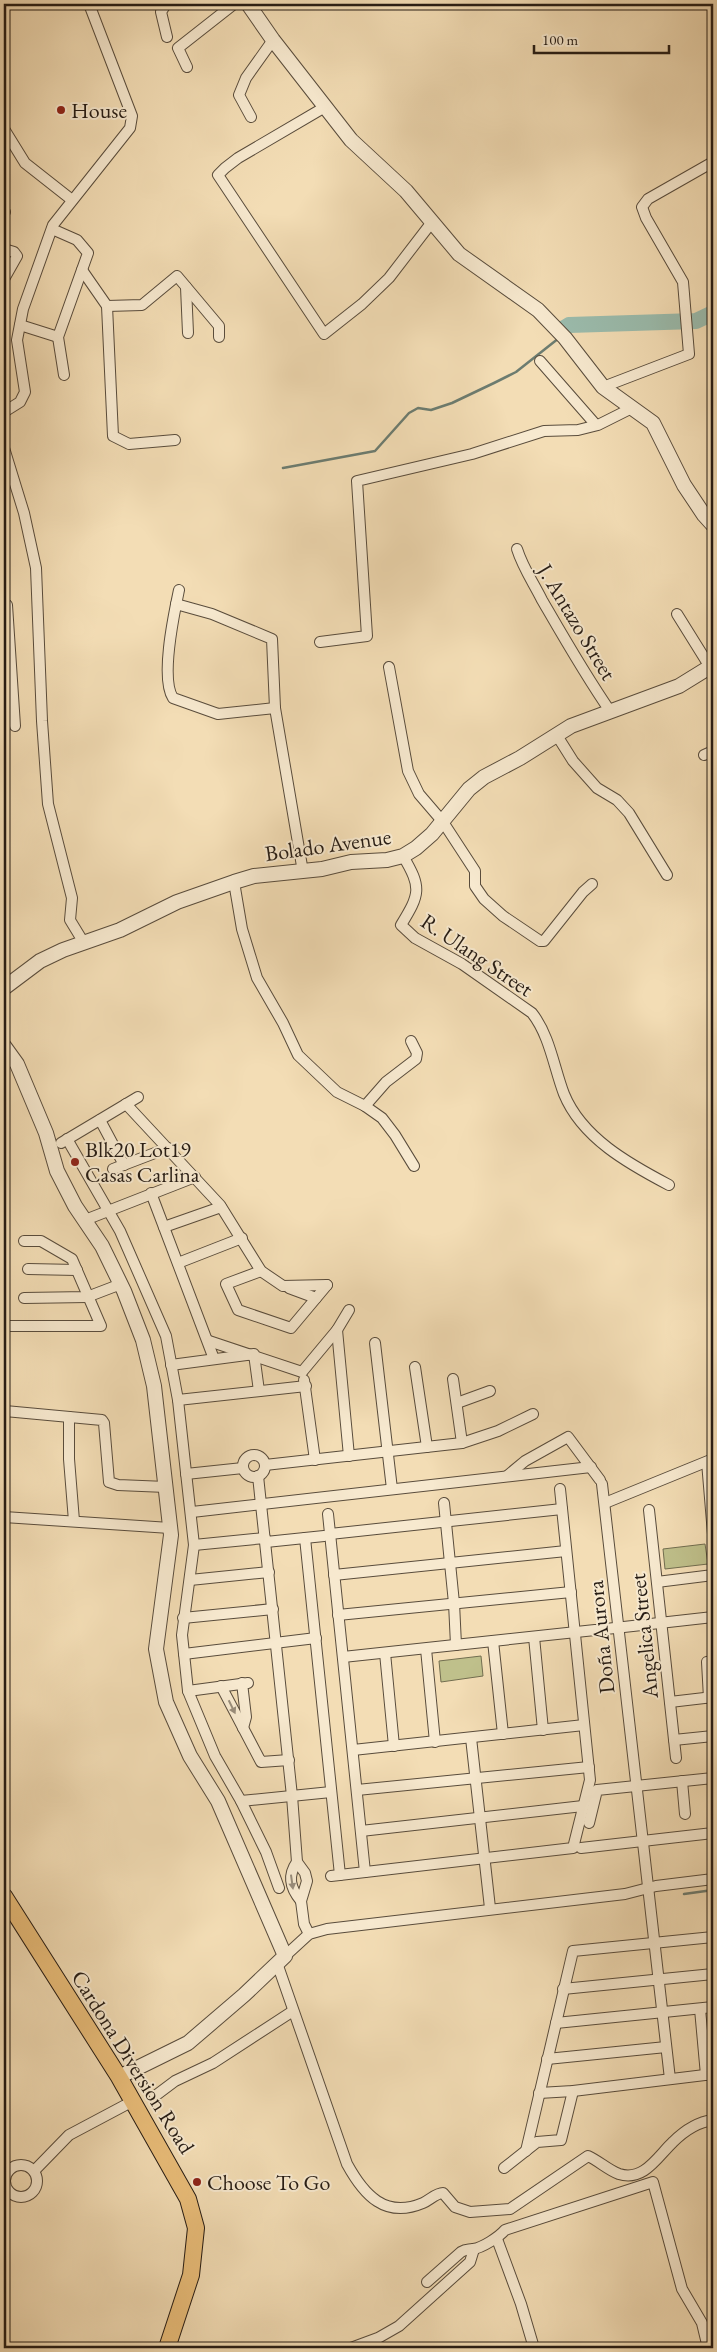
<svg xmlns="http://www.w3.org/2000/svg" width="717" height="2352" viewBox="0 0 717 2352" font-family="'EB Garamond',serif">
<rect width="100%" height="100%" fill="#f3ddb5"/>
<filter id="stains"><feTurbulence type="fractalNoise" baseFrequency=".004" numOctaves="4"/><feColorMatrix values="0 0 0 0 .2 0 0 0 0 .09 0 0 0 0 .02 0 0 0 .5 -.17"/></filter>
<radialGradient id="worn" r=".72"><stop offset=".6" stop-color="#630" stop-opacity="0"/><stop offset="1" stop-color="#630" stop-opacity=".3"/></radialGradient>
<g fill="#bfc08b" stroke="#726e50">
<path d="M705 1544 708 1564 665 1569 663 1549Z"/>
<path d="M481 1656 483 1676 441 1682 439 1661Z"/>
</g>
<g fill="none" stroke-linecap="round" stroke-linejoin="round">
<g stroke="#6c7c70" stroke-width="2.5">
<path d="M283 468 375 451 409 413 418 408 431 410 452 403 494 383 516 372 559 338"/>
<path d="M684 1894 713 1890"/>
</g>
<path stroke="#9bbcad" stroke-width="16" d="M564 328 569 325 696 321 713 313"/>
<defs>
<g id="minor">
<path d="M166 4 161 12 167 37"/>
<path d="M187 67 178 48 234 4"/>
<path d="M325 107 238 158 225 168 218 175 324 334 362 304 389 278 432 222"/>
<path d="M251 117 239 95 246 78 273 40"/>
<path d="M4 129 25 163 72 200"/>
<path d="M4 212H5"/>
<path d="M52 229 77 240 88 253 58 337 64 375"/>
<path d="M4 249 14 252 17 256 4 279"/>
<path d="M82 270 107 306 113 436 129 444 175 440"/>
<path d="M186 287 188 333"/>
<path d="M107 306 142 305 177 276 219 326V337"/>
<path d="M20 325 58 337"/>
<path d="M540 361 596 425"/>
<path d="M603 387 689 354 683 282 646 218 642 207 648 199 713 162"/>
<path d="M4 412 20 402 25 392 17 340 23 309 53 225 130 128 132 116 89 4"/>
<path d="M4 448 24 513 36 568 42 721 48 804 72 898 70 920 84 943"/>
<path d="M517 549C523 568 533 582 542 600 564 638 585 675 610 711"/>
<path d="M179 590C174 614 160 678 173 698L218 714 275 708"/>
<path d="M176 604 212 614 272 639 275 708 303 872"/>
<path d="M4 607 7 605 15 726"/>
<path d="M677 614 710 667"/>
<path d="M320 642 367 636 357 481 472 454 544 431 578 430 598 425 632 408"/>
<path d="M389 667 408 771 419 794 443 822 475 871V886L484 899 503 916 540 941H544L583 892 592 884"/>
<path d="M556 734 573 761 597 788 617 800 629 813 667 875"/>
<path d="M704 755 713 751"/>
<path d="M403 856C422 888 420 894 401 925L415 938 462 964 532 1013C550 1036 554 1068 564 1094 582 1138 629 1164 669 1185"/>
<path d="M234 882 242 929 257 978 283 1023 298 1055 337 1092 365 1106 382 1118 395 1135 414 1166"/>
<path d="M126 1104 220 1205 261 1271 283 1286 327 1285"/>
<path d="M365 1106 386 1082 416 1059 417 1053 411 1041"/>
<path d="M100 1120 124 1165"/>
<path d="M67 1139 120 1231 166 1336 178 1400 194 1545 182 1635 188 1691 215 1756 241 1801 266 1852 279 1888"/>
<path d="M61 1143 138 1097"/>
<path d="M113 1169 168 1148"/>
<path d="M151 1193 214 1359"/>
<path d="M85 1220 195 1177"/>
<path d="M164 1227 221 1207"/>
<path d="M178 1263 242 1238"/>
<path d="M28 1269 77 1270"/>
<path d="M261 1271 226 1284 238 1310 291 1328 327 1285"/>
<path d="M289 1288 316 1298"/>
<path d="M24 1298 87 1297 121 1284"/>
<path d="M4 1326H101L72 1259 41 1241H24"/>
<path d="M337 1330 349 1456"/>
<path d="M209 1341 302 1372"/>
<path d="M375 1343 392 1489"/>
<path d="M171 1365 254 1354 259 1391"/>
<path d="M415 1367 427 1447"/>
<path d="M302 1372 337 1330 349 1310"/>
<path d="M453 1379 462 1443"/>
<path d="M304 1380 315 1460"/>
<path d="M178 1400 306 1386"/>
<path d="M457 1403 490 1391"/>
<path d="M5 1411 102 1420 104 1423 109 1482 118 1485 166 1487"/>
<path d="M69 1417V1459L74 1521"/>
<circle cx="254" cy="1466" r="11"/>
<path d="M707 1462 713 1534"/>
<path d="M265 1465 462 1443 498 1431 533 1414"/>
<path d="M186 1474 243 1468"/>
<path d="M258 1476 292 1796 297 1862 305 1873 307 1881 301 1901 304 1924 309 1934"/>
<path d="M507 1476 525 1461 568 1437 600 1480"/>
<path d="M602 1484 670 2079"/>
<path d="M444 1503 454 1603 456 1645"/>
<path d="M605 1503 713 1459"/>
<path d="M649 1510 676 1758"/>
<path d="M192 1512 591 1467"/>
<path d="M328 1514 365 1872"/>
<path d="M4 1517 170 1528"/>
<path d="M330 1534 562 1509"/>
<path d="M305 1538 340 1875"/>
<path d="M266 1542 324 1536"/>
<path d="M194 1545 265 1538"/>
<path d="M334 1575 566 1551"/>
<path d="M190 1580 269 1572"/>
<path d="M657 1582 713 1575"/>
<path d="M338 1615 571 1592"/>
<path d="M183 1618 273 1609"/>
<path d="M597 1630 713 1617"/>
<path d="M534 1637 543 1730"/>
<path d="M493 1641 503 1734"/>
<path d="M426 1649 435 1742"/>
<path d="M385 1653 394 1746"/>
<path d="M184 1654 316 1638"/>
<path d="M343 1657 595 1630"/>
<path d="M242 1683 246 1717 243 1728"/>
<path d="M221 1686 261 1762 289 1760"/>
<path d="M188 1691 248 1683"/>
<path d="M709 1698 707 1662 713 1661"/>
<path d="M670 1702 713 1697"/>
<path d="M471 1738 490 1908"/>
<path d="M674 1740 713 1736"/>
<path d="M353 1750 584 1725"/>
<path d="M682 1781 685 1814"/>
<path d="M357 1790 589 1767"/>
<path d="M241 1801 331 1792"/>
<path d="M589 1823 597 1790 713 1778"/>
<path d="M361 1831 583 1806"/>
<path d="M581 1848 713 1833"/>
<path d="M297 1862C287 1876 290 1888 301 1901"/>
<path d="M331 1876 573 1848 590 1780 560 1489"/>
<path d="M285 1956 309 1934 327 1929 625 1894 656 1886 713 1879"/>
<path d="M277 1963 347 2164C364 2195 385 2219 423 2203 430 2200 436 2193 443 2193L455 2207 470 2212 510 2209 588 2156C599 2161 608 2170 619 2174 644 2182 658 2156 673 2142 684 2131 698 2122 713 2120"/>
<path d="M563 1989 713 1974"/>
<path d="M700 2009 706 2075"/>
<path d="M556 2023 713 2007"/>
<path d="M547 2059 666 2047"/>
<path d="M539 2093 573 2091 713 2074"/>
<path d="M155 2096 175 2081 213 2063 293 2011"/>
<path d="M526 2151 573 1951 713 1937"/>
<circle cx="21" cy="2181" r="16"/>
<path d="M504 2168 537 2142 561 2140 573 2091"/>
<path d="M34 2171 69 2135 133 2101"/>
<path d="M497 2239 521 2304 534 2348"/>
<path d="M427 2282 461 2252C466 2249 467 2250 473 2249 482 2248 499 2237 505 2230L653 2182 682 2289 702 2323 708 2348"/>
<path d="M351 2348 378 2338 399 2326 470 2262 474 2249"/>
</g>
<g id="tertiary">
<path d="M248 4 273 40 351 140 406 191 459 254 538 310 565 338 603 387 653 423 684 485 704 515 713 525"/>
<path d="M4 988 40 961 63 950 120 930 177 902 234 882 254 876 322 869 351 862 387 860 403 856 416 848 432 834 469 789 484 777 520 758 571 726 679 686 713 665"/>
<path d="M4 1046 17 1064 46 1133 57 1171 75 1206 102 1246 124 1291 143 1340 154 1386 171 1535 156 1649 166 1702 190 1756 218 1801 285 1956 244 1995 188 2043 119 2077"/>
</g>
<path id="primary" d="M4 1896 119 2077 188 2199 196 2228 191 2275 167 2348"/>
</defs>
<use href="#minor" stroke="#594c3c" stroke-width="12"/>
<use href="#tertiary" stroke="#594c3c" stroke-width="16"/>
<use href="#primary" stroke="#261c14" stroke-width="18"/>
<use href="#minor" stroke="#f7e9cf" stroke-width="10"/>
<use href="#tertiary" stroke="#f7e9cf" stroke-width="14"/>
<use href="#primary" stroke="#eabe7a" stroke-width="16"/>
</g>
<defs><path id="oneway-solid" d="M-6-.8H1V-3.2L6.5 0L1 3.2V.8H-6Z" transform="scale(1.25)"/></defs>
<g fill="#998d7b">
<use href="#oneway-solid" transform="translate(232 1707) rotate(64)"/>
<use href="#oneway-solid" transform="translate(292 1882) rotate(82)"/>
</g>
<g fill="#8f2418" stroke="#f7e9cf" stroke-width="2">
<circle cx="61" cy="110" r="5"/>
<circle cx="75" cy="1162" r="5"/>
<circle cx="197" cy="2182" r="5"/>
</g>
<g text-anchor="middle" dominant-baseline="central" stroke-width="4" stroke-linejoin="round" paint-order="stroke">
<g font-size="22" fill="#261c14" stroke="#f7e9cf" text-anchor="start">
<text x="71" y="110">House</text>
<text x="85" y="1149">Blk20 Lot19<tspan x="85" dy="25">Casas Carlina</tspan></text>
<text x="207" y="2182">Choose To Go</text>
</g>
<g font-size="22" fill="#261c14" stroke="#f7e9cf">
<text transform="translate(577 622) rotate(59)">J. Antazo Street</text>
<text transform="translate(328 845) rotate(-8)">Bolado Avenue</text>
<text transform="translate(477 955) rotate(34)">R. Ulang Street</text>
<text transform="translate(644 1636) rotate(-96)">Angelica Street</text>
<text transform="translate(601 1637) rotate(-96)">Doña Aurora</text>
<text transform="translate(133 2062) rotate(58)">Cardona Diversion Road</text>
</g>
</g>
<rect width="717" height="2352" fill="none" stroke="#f3ddb5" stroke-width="20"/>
<rect x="5" y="5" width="707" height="2342" fill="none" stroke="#261c14" stroke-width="2.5"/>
<rect x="10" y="10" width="697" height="2332" fill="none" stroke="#261c14"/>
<path d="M534 45v8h135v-8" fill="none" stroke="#261c14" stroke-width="2.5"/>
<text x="542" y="45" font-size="15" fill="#261c14" stroke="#f7e9cf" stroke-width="4" paint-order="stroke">100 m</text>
<rect width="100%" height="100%" filter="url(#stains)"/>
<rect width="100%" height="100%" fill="url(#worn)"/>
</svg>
